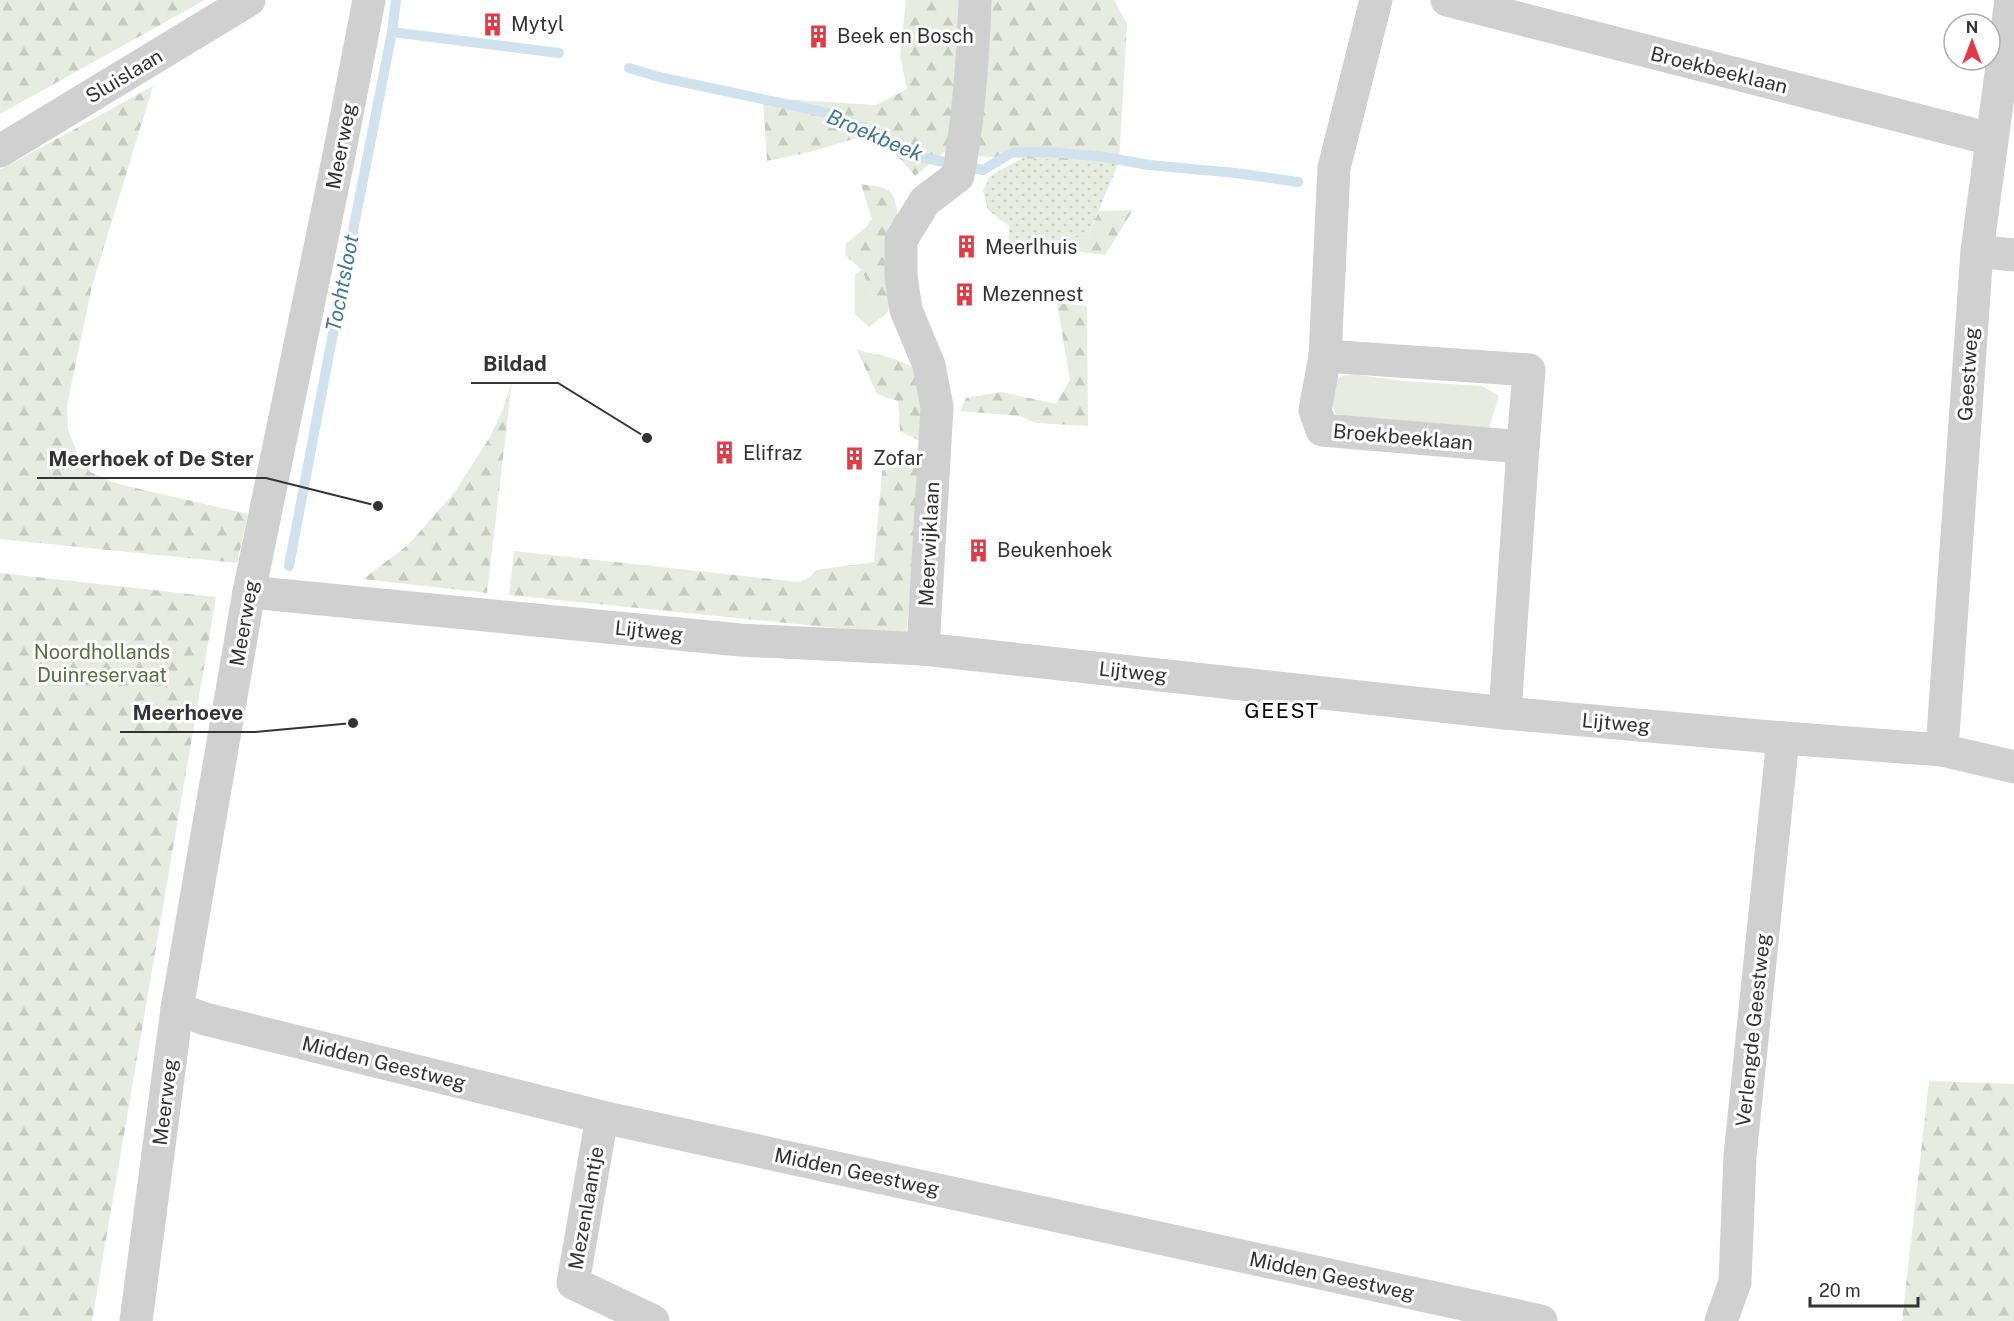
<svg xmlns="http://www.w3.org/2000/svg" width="2014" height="1321" viewBox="0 0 2014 1321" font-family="'Public Sans',sans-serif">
<defs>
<pattern id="grass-dots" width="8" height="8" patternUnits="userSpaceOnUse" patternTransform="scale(1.5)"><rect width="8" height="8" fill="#e6ecdf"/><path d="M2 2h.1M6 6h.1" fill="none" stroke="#c6cbc0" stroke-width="1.8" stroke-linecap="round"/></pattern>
<pattern id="forest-firs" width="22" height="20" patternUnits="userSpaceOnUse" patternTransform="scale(1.5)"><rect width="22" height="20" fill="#e6ecdf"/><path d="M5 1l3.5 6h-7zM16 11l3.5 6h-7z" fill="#c6cbc0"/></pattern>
</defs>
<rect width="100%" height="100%" fill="#fff"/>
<path fill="url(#grass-dots)" d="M1023 158 1119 162 1087 238 1062 236 1056 249 1008 246 1009 226 988 210 983 191 990 176Z"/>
<g fill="url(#forest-firs)">
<path d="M0 0H205L0 114Z"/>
<path d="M906 0H963L953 145 915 176 877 132 810 152 767 161 763 98 876 105 907 89 900 56Z"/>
<path d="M983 0H1114L1127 24 1119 162 969 156Z"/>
<path d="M153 86 92 286 67 405 68 429 77 453 90 472 118 484 248 514 237 563 0 539V170Z"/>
<path d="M861 184C871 186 886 185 892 194 904 212 893 277 892 300L871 295 862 270 845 255 846 244 866 227 872 219Z"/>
<path d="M1133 210 1105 255 1056 249 1062 236 1087 238 1099 211Z"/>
<path d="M1057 303 1087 306 1088 426 1036 423 1020 416 960 411 966 398 1001 392 1056 404 1070 380Z"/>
<path d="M857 350C883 356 906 359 926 377L920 441 900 431 898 401 877 394Z"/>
<path d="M512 381 487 593 363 579 408 545 454 493 490 437 503 409Z"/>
<path d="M924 456 906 635 509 595 514 551 799 582 809 578 816 570 874 562 882 471Z"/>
<path d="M0 573 216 597 92 1321H0Z"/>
<path d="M1929 1081 2014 1084V1321H1902Z"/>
</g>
<g fill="#e6ecdf">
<path d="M862 270 871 295 892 300 887 313 869 327 855 314V275Z"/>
<path d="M1351 374 1403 381 1482 386 1499 396 1488 432 1353 419 1336 414 1329 399 1334 379Z"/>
</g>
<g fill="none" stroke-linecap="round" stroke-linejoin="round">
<g stroke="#cfe2ee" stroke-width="10">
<path d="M392 32 559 53"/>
<path d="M629 68 659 77 837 115 920 157 983 170 1013 152H1052L1104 157 1149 165 1236 173 1298 182"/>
<path d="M289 566 334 328 392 32 396 0"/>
</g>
<g stroke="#d0d0d0" stroke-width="33">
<path d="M1376 0 1334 168 1325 356 1315 410 1322 430 1523 447 1505 713"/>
<path d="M1447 0 1991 139"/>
<path d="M0 151 249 0"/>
<path d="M1977 251 2014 255"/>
<path d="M1325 356 1529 370 1523 447"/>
<path d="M249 592 740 640 923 649 1505 713 1783 738 1942 750 2014 767"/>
<path d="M923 649 937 407 929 365 906 310 901 276V240L925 201 958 176C969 118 973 59 975 0"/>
<path d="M1942 750 1977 251 2011 0"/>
<path d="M177 1009 205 1019 602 1117 1541 1321"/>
<path d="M602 1117 573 1283 653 1321"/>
<path d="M136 1321 177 1009 249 592 338 160 369 0"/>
<path d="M1721 1321 1735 1282 1740 1156 1783 738"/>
</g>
</g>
<defs>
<symbol id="building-bare" viewBox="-9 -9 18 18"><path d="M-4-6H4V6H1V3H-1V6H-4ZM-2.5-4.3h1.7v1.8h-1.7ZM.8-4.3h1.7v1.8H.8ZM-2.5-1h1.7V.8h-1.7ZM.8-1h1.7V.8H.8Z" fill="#e63946" stroke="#fff" stroke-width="2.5" paint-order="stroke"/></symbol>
</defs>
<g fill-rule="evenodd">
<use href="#building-bare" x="476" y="8" width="33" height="33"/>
<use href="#building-bare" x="802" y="20" width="33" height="33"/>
<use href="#building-bare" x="950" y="230" width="33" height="33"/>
<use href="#building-bare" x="948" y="278" width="33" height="33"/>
<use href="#building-bare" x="708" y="436" width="33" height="33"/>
<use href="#building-bare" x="838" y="442" width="33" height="33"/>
<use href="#building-bare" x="962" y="534" width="33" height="33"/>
</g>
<g text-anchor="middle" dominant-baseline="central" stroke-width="6" stroke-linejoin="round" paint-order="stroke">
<g font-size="20" fill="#333" stroke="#fff" text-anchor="start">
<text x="511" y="24">Mytyl</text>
<text x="837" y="36">Beek en Bosch</text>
<text x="985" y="247">Meerlhuis</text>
<text x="982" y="294">Mezennest</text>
<text x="743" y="453">Elifraz</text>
<text x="873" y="458">Zofar</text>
<text x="997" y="550">Beukenhoek</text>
</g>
<g font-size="20" fill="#333" stroke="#fff">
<text transform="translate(1719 70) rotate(14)">Broekbeeklaan</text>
<text transform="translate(124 76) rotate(-31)">Sluislaan</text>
<text transform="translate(341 146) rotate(-79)">Meerweg</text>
<text transform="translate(1968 374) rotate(-86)">Geestweg</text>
<text transform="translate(1403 437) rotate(5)">Broekbeeklaan</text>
<text transform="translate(929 544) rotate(-87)">Meerwijklaan</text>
<text transform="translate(244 623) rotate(-80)">Meerweg</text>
<text transform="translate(649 631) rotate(6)">Lijtweg</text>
<text transform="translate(1133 672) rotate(6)">Lijtweg</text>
<text transform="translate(1616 723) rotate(5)">Lijtweg</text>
<text transform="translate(1753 1030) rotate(-84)">Verlengde Geestweg</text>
<text transform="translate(384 1063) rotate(14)">Midden Geestweg</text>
<text transform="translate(165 1102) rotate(-83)">Meerweg</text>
<text transform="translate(857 1172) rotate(12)">Midden Geestweg</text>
<text transform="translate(586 1208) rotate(-80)">Mezenlaantje</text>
<text transform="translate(1332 1276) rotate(12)">Midden Geestweg</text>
</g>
<g font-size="20" fill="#56703f" stroke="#fff">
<text x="102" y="652">Noordhollands<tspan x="102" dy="23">Duinreservaat</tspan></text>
</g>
<g font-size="21" font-style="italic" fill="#3f7597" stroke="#fff">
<text transform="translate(875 135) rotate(23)">Broekbeek</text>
<text transform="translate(342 283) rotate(-79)">Tochtsloot</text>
</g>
<g font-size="21" letter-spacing="1.5" fill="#000" stroke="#fff">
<text x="1282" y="710">GEEST</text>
</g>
</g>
<path fill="none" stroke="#333" stroke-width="2" d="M647 438L558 383H471M378 506L266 478H37M353 723L255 732H120"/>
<g fill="#333" stroke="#fff" stroke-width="2">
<circle cx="647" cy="438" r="6"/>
<circle cx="378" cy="506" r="6"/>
<circle cx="353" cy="723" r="6"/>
</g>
<g font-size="21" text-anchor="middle" font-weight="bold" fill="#333" stroke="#fff" stroke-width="6" stroke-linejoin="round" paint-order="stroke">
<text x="515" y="371">Bildad</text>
<text x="151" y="466">Meerhoek of De Ster</text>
<text x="188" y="720">Meerhoeve</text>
</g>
<g transform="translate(1972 42)"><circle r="28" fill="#ffffff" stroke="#adadad" stroke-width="1.5"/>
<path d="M0-4.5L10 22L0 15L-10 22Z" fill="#e63946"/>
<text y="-9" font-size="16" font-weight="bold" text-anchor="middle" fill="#333333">N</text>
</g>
<path d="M1810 1297v9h108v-9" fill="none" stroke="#333333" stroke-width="3"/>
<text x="1819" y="1297" font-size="18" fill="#333333" stroke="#ffffff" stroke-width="4.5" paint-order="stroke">20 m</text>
</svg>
